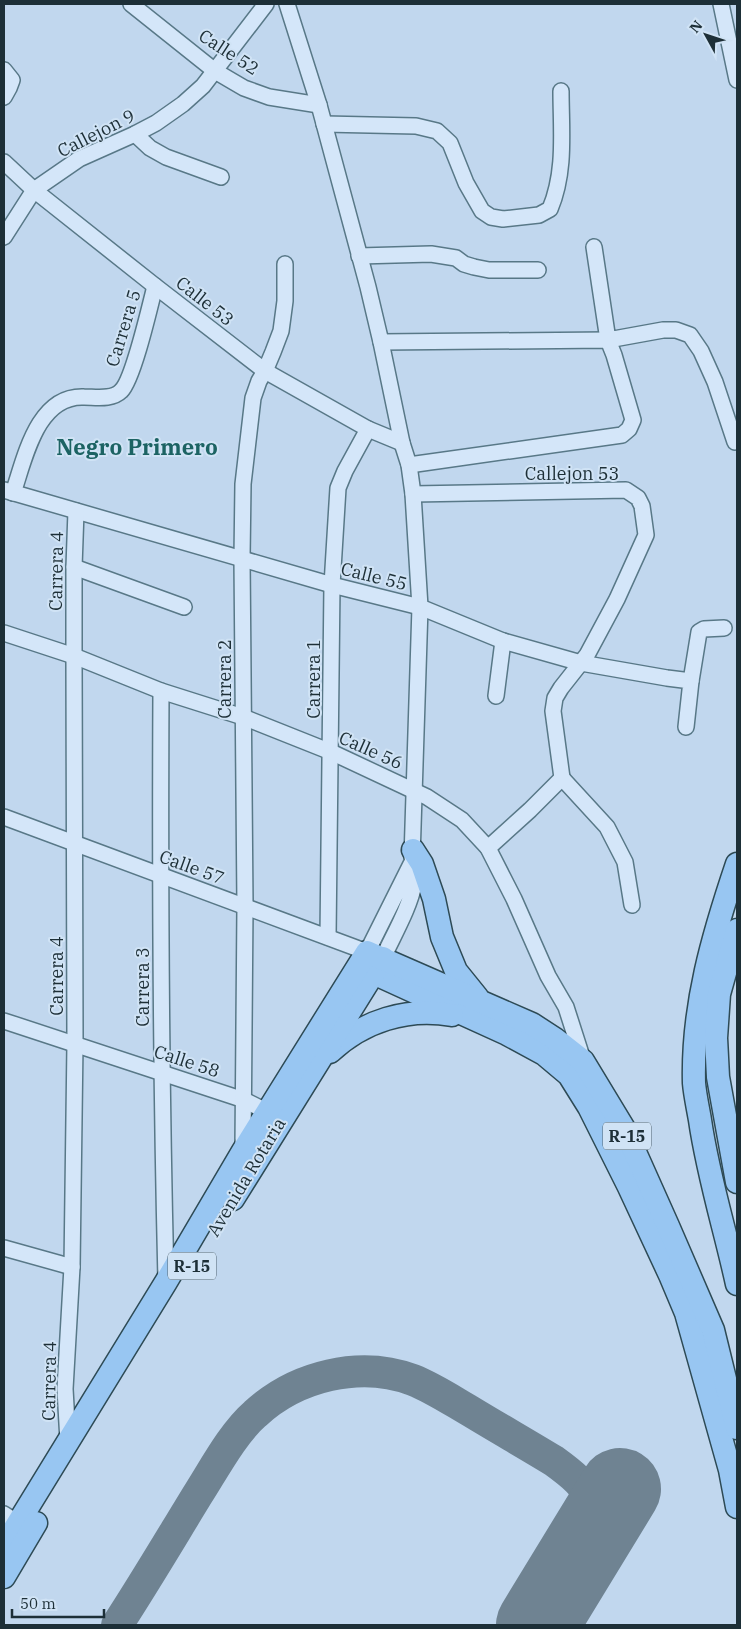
<svg xmlns="http://www.w3.org/2000/svg" width="741" height="1629" viewBox="0 0 741 1629" font-family="'IBM Plex Serif',serif">
<rect width="100%" height="100%" fill="#c1d7ee"/>
<g fill="none" stroke-linecap="round" stroke-linejoin="round">
<path stroke="#6f8392" stroke-width="32" d="M117 1625C145 1582 171 1538 198 1494 214 1469 233 1433 255 1414 296 1376 360 1360 413 1380 433 1388 451 1400 470 1411 498 1428 526 1444 554 1461 594 1490 598 1500 584 1548"/>
<path stroke="#6f8392" stroke-width="82" d="M537 1625 620 1489"/>
<defs>
<g id="minor">
<path d="M131 4 215 71 232 81 244 88 269 97 319 105"/>
<path d="M287 4 319 105 368 287 381 342 402 443 409 465 413 494 420 607 412 858"/>
<path d="M721 4 737 80"/>
<path d="M4 70 12 80 9 88 4 97"/>
<path d="M324 124 416 126 437 131 450 143 466 183 482 211 491 217 503 219 539 215 550 209C566 171 561 130 561 91"/>
<path d="M135 134 150 148 166 157 221 177"/>
<path d="M4 162 34 190 155 286 265 371 368 429 402 443"/>
<path d="M4 237 34 190 79 159 135 134 156 123 183 104 203 86 266 4"/>
<path d="M594 247 608 340 663 330H676L690 335 701 351 715 382 735 442"/>
<path d="M359 256 431 254 456 258 464 264 474 267 489 270H538"/>
<path d="M381 342 608 340 614 355 633 420 629 429 622 435 409 465"/>
<path d="M4 490 332 585 420 607 503 641 581 663 667 678 691 681 686 727"/>
<path d="M13 493C25 458 37 395 84 397 96 397 112 400 121 391 133 380 150 306 155 286"/>
<path d="M413 494 626 490 638 498 642 506 646 535 617 599 587 655 561 688 555 698 553 711 562 778 530 810 488 848"/>
<path d="M74 567 184 607"/>
<path d="M4 633 74 656 161 691 243 717 331 752 427 797 462 820 488 848 514 899 548 976 566 1007 583 1060"/>
<path d="M691 681 699 632 704 629 724 628"/>
<path d="M161 691C160 888 161 1084 166 1280"/>
<path d="M496 696 503 641"/>
<path d="M562 778 607 827 625 862 632 905"/>
<path d="M4 817 367 952 411 864C414 871 416 877 414 884 410 907 393 936 383 958"/>
<path d="M328 937 332 585 338 488 345 471 368 429"/>
<path d="M4 1021 244 1100 276 1116"/>
<path d="M243 1148 245 906 242 558 243 484 253 398 259 381 265 371 273 352 281 331 285 301V264"/>
<path d="M4 1248 72 1267"/>
<path d="M68 1441 65 1389 72 1267 75 1043 74 656V567L76 511"/>
<path d="M4 1514 26 1528"/>
</g>
<g id="primary">
<path d="M413 850 422 864 434 899 442 937 456 971 477 997"/>
<path d="M737 864C713 935 692 1006 694 1083 695 1095 698 1108 700 1120 708 1176 725 1229 737 1284"/>
<path d="M737 930 719 994 716 1038 718 1077 737 1182"/>
<path d="M360 967 507 1034 544 1054 569 1075 589 1107 629 1187 670 1275 686 1313 730 1470 737 1507"/>
<path d="M330 1052C363 1021 407 1007 452 1015"/>
<path d="M233 1199 383 958"/>
<path d="M4 1546 166 1282 243 1151 367 952 532 1024 555 1039 583 1061 626 1132 668 1226 713 1330 737 1428"/>
<path d="M4 1577 36 1523"/>
</g>
</defs>
<use href="#minor" stroke="#587887" stroke-width="18"/>
<use href="#primary" stroke="#2d4a55" stroke-width="25"/>
<use href="#minor" stroke="#d4e6f9" stroke-width="15"/>
<use href="#primary" stroke="#98c6f2" stroke-width="22"/>
</g>
<g text-anchor="middle" dominant-baseline="central" stroke-width="4" stroke-linejoin="round" paint-order="stroke">
<g fill="#d0e3f5" stroke="#536570" stroke-width="1">
<rect x="603" y="1122.5" width="48" height="27" rx="4"/>
<rect x="168" y="1252.5" width="48" height="27" rx="4"/>
</g>
<g font-size="16" font-weight="bold" fill="#1d2f37">
<text x="627" y="1136">R-15</text>
<text x="192" y="1266">R-15</text>
</g>
<g font-size="18" fill="#1d2f37" stroke="#d0e3f5">
<text transform="translate(229 52) rotate(33)">Calle 52</text>
<text transform="translate(96 133) rotate(-27)">Callejon 9</text>
<text transform="translate(205 301) rotate(38)">Calle 53</text>
<text transform="translate(123 328) rotate(-73)">Carrera 5</text>
<text x="572" y="473">Callejon 53</text>
<text transform="translate(56 571) rotate(-89)">Carrera 4</text>
<text transform="translate(374 576) rotate(14)">Calle 55</text>
<text transform="translate(224 679) rotate(-90)">Carrera 2</text>
<text transform="translate(313 679) rotate(-90)">Carrera 1</text>
<text transform="translate(371 750) rotate(24)">Calle 56</text>
<text transform="translate(192 867) rotate(20)">Calle 57</text>
<text transform="translate(56 976) rotate(-90)">Carrera 4</text>
<text transform="translate(142 987) rotate(-90)">Carrera 3</text>
<text transform="translate(187 1061) rotate(18)">Calle 58</text>
<text transform="translate(246 1177) rotate(-59)">Avenida Rotaria</text>
<text transform="translate(49 1381) rotate(-89)">Carrera 4</text>
</g>
<g font-size="22" font-weight="bold" fill="#1c6363" stroke="#d0e3f5">
<text x="137" y="446">Negro Primero</text>
</g>
</g>
<rect width="741" height="1629" fill="none" stroke="#1d2f37" stroke-width="10"/>
<g transform="translate(706 35) rotate(310)" stroke="#d0e3f5" stroke-width="4" paint-order="stroke">
<path d="M0-4L9 19L0 12L-9 19Z" fill="#1d2f37"/>
<text y="-8" font-size="14" font-weight="bold" text-anchor="middle" fill="#1d2f37">N</text>
</g>
<path d="M12 1609v8h92v-8" fill="none" stroke="#1d2f37" stroke-width="2.5"/>
<text x="20" y="1609" font-size="15" fill="#1d2f37" stroke="#d0e3f5" stroke-width="4" paint-order="stroke">50 m</text>
</svg>
